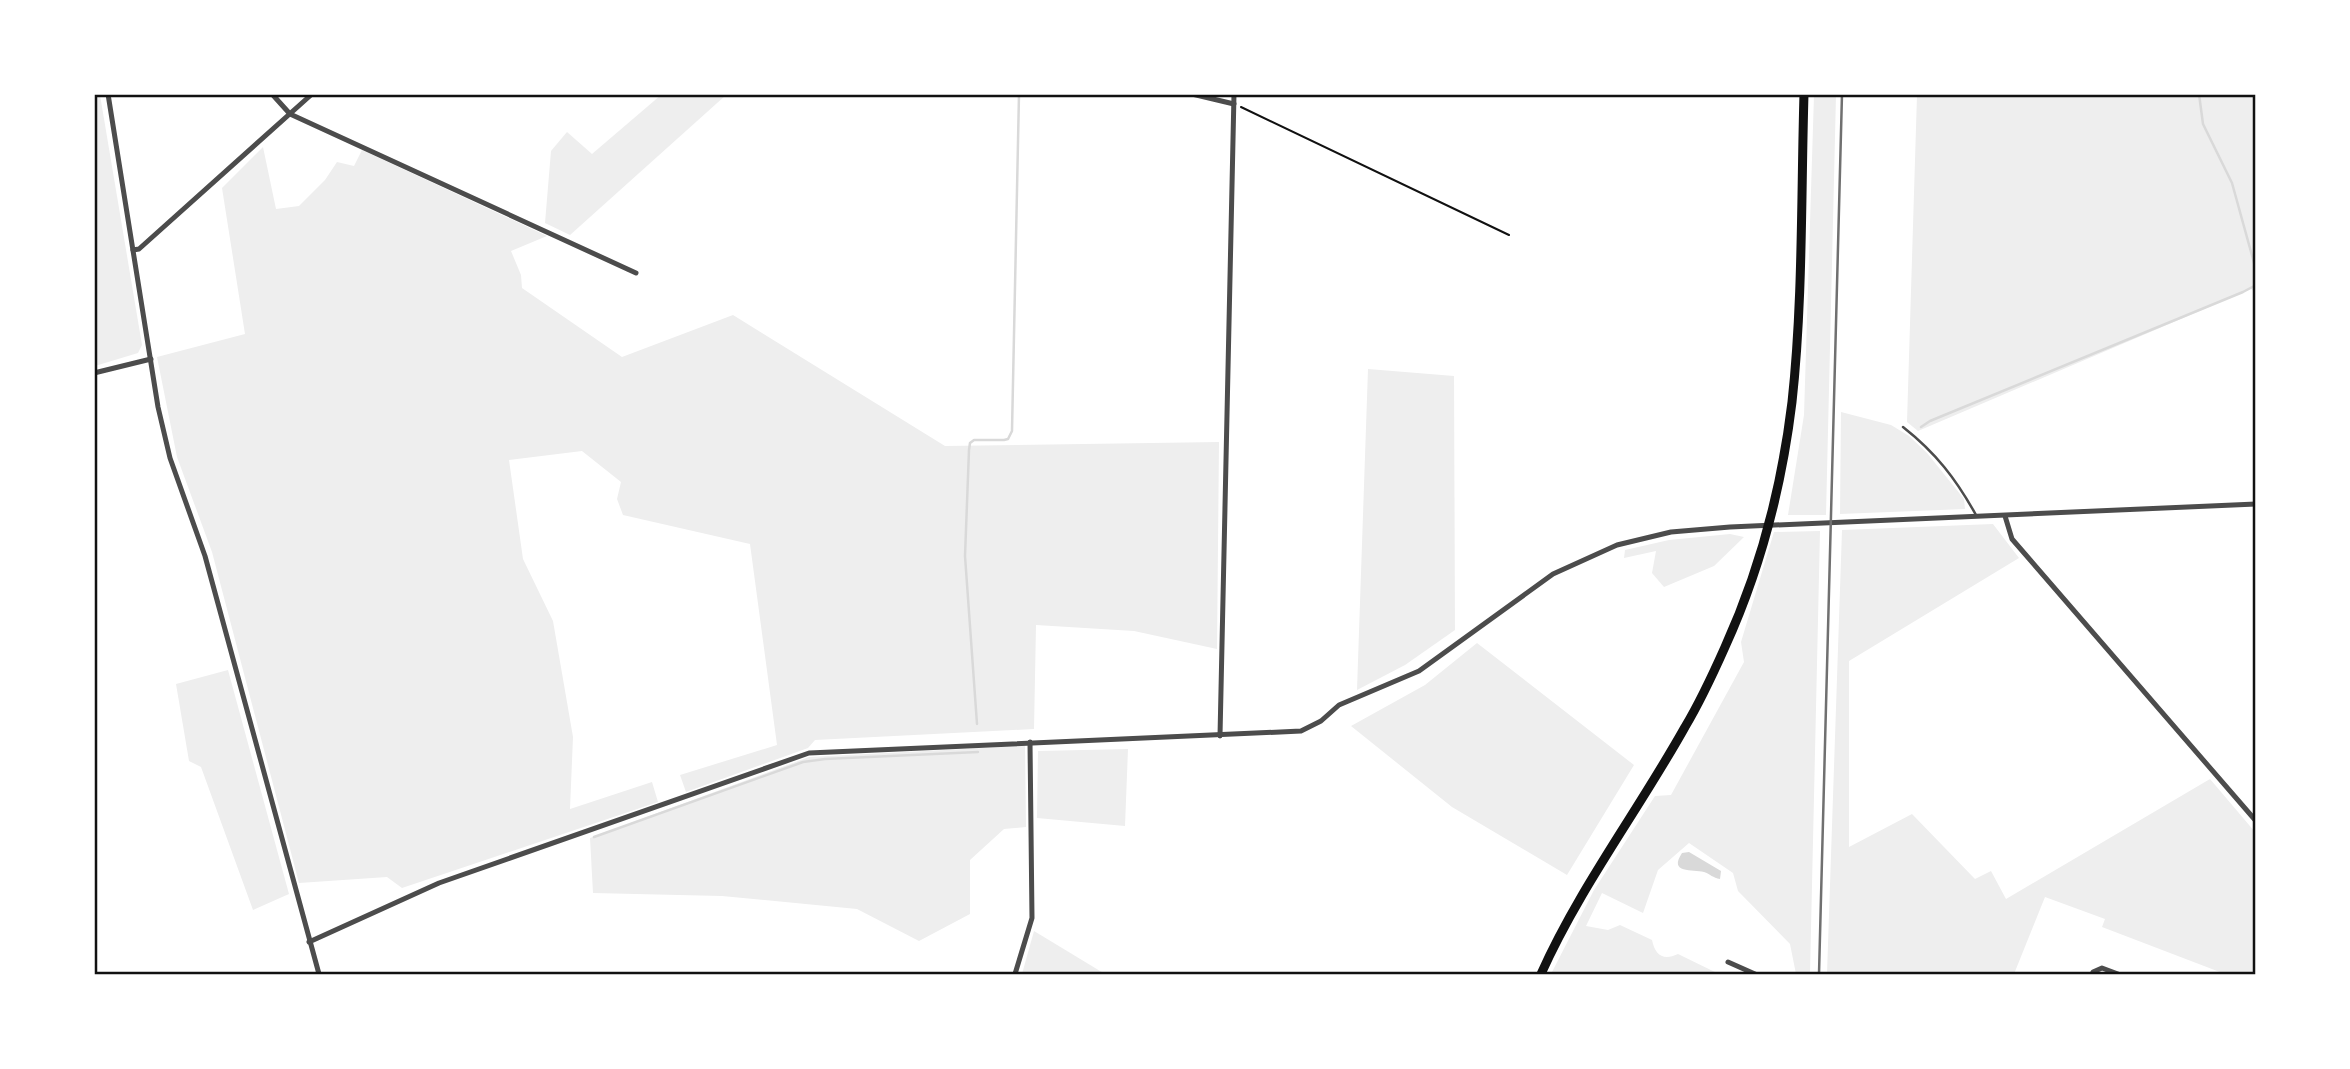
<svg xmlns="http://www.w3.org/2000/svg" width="2350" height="1069" viewBox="0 0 2350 1069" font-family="Literata,serif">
<rect width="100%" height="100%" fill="#fff"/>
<g fill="#eee">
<path d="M94 95H100L142 345 138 353 95 366Z"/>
<path d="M661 95H726L570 235 545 223 551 151 567 132 592 154Z"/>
<path d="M1814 95H1836L1826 515H1788L1804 415Z"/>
<path d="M1917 95H2255V292L2251 289 1918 431 1907 422Z"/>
<path d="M263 147 276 209 299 206 325 180 337 162 354 166 362 150 547 236 511 251 521 275 522 288 622 357 733 315 945 446 1219 442 1217 649 1134 631 1036 625 1034 729 815 740 808 748 686 792 680 775 777 745 750 544 623 515 617 499 621 482 582 451 509 460 523 559 553 621 573 737 570 809 652 782 658 802 402 888 387 877 299 883 212 552 177 457 157 357 245 334 222 188Z"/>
<path d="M1368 369 1454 376 1455 630 1405 665 1357 690Z"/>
<path d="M1841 412 1891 425 1909 436 1927 453 1964 499 1965 509 1840 514Z"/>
<path d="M1993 524 2019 558 1849 661V847L1912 814 1975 879 1991 871 2006 899 2210 779 2255 832V974H2225L2102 927 2105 919 2045 897 2014 974H1827L1842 530Z"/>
<path d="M1820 531 1810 974H1796L1790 944 1738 891 1733 873 1689 843 1658 870 1643 913 1602 893 1586 926 1608 930 1620 925 1652 940C1655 955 1663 961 1678 954L1719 974H1551L1594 890 1655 796 1671 795 1744 662 1741 642 1774 532Z"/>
<path d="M1730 534 1744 537 1714 566 1664 587 1652 573 1656 551 1624 558 1625 550 1669 540Z"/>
<path d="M1477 643 1634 765 1567 875 1452 807 1351 726 1425 685Z"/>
<path d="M228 670 289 894 253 910 201 767 189 761 176 684Z"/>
<path d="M1025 746 1026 827 1004 829 970 860V914L919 941 857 909 722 896 593 893 590 838 809 757Z"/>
<path d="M1128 749 1125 826 1037 818 1038 751Z"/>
<path d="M1034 931 1105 974H1022Z"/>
</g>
<path fill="#d9d9d9" d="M1689 852 1721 871 1720 879C1713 878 1710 874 1704 872 1693 869 1668 874 1682 853Z"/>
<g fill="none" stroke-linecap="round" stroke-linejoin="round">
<g stroke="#d9d9d9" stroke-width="2.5">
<path d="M2199 94 2203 124 2232 183 2256 270"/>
<path d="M1921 427 1930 421 2243 292 2256 285"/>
<path d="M977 724 965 556 969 450 970 443 974 440H1004L1008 439 1012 431 1019 94"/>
<path d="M594 837 803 762 825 759 978 752"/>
</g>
<path stroke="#111" stroke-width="2" d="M1241 107 1509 235"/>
<path stroke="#4c4c4c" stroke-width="2.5" d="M1903 427C1936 453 1956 479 1976 515"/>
<g stroke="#4c4c4c" stroke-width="5">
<path d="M108 94 158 407 170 458 205 556 319 974"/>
<path d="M272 94 290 114 636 273"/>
<path d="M1192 94 1234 104"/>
<path d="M133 250 139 249 312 94"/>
<path d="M94 373 151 359"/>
<path d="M2005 516 2012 539 2256 821"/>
<path d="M1220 736 1234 94"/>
<path d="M309 942 439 883 809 753 1301 731 1321 721 1339 705 1419 671 1553 574 1617 545 1671 532 1730 527 2256 504"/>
<path d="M1728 962 1755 974"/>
<path d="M1015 974 1032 918 1030 742"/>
<path d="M2092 974 2093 972 2102 968 2118 974"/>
</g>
<path stroke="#111" stroke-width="9" d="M1541 974C1580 887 1638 811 1685 727 1700 702 1713 674 1725 647 1760 570 1782 485 1792 402 1803 302 1801 195 1804 94"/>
<path stroke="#707070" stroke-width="2.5" d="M1819 974 1842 94"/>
</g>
<rect width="2350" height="1069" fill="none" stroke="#ffffff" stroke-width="192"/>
<rect x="96" y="96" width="2158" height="877" fill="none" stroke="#111" stroke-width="2.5"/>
</svg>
